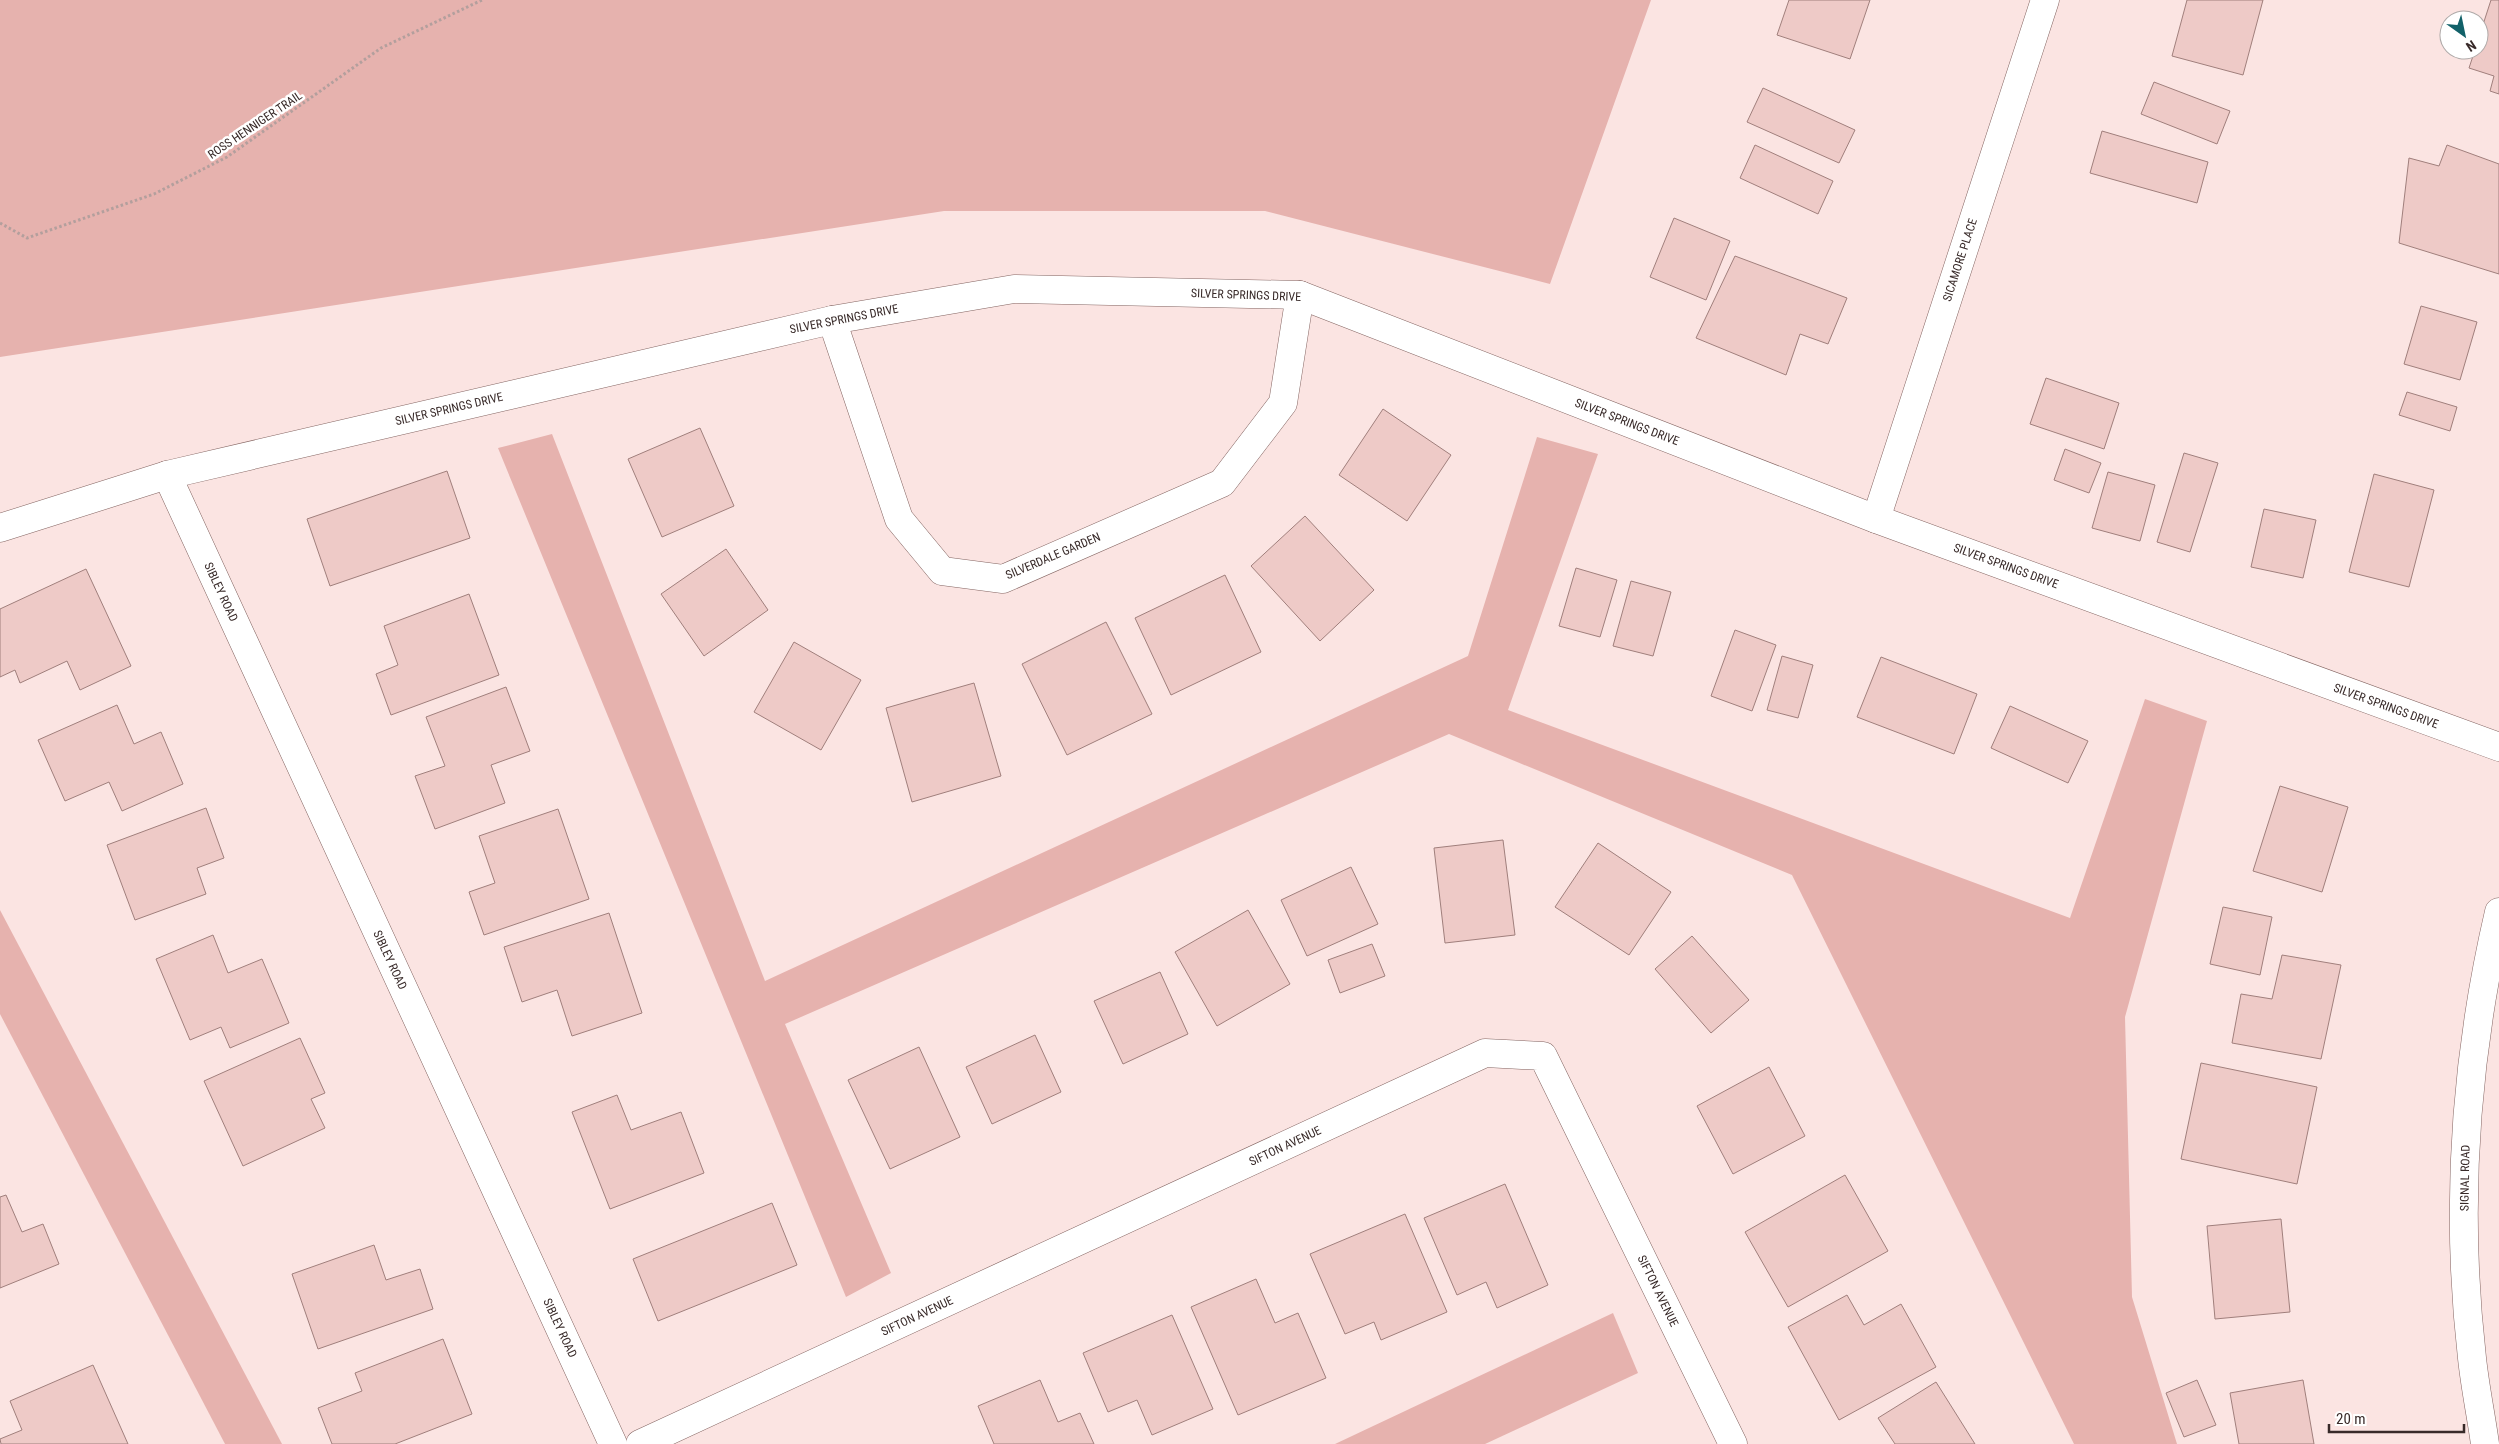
<svg xmlns="http://www.w3.org/2000/svg" width="2499" height="1444" viewBox="0 0 2499 1444" font-family="'Roboto Condensed',sans-serif">
<rect width="100%" height="100%" fill="#fbe4e2"/>
<g fill="#e6b2ae">
<path d="M0 0H1651L1550 284 1265 211H944L0 357Z"/>
<path d="M552 434 765 981 1468 656 1537 437 1598 454 1508 710 2070 918 2145 699 2207 721 2125 1017 2132 1297 2177 1444H2074L1792 875 1449 734 785 1024 891 1273 846 1297 498 448Z"/>
<path d="M0 910 282 1444H225L0 1014Z"/>
<path d="M1613 1313 1638 1373 1485 1444H1335Z"/>
</g>
<g fill="#eecac7" stroke="#a07f7c">
<path d="M1789 0H1870L1850 59 1777 35Z"/>
<path d="M2187 0H2263L2243 75 2172 56Z"/>
<path d="M2491 0H2499V94L2490 91 2494 76 2469 68 2475 50H2479V37Z"/>
<path d="M2154 82 2230 111 2217 144 2141 114Z"/>
<path d="M1763 88 1855 130 1839 163 1747 122Z"/>
<path d="M2102 131 2208 162 2197 203 2090 173Z"/>
<path d="M1755 145 1833 181 1818 214 1740 178Z"/>
<path d="M2447 145 2499 164V274L2399 243 2409 158 2439 166Z"/>
<path d="M1674 218 1730 241 1706 300 1650 277Z"/>
<path d="M1735 256 1847 298 1828 344 1800 334 1786 375 1696 338Z"/>
<path d="M2421 306 2477 322 2460 380 2404 364Z"/>
<path d="M2046 378 2119 403 2104 449 2030 424Z"/>
<path d="M2407 392 2457 407 2450 431 2399 415Z"/>
<path d="M1383 409 1451 455 1407 521 1339 475Z"/>
<path d="M700 428 734 506 662 537 628 459Z"/>
<path d="M2065 449 2101 463 2089 493 2054 480Z"/>
<path d="M2184 453 2218 463 2190 552 2157 542Z"/>
<path d="M447 471 470 538 330 586 307 519Z"/>
<path d="M2108 472 2155 485 2140 541 2092 528Z"/>
<path d="M2374 474 2434 490 2409 587 2349 572Z"/>
<path d="M2264 509 2316 520 2303 578 2251 567Z"/>
<path d="M1305 516 1374 590 1320 641 1251 566Z"/>
<path d="M726 549 768 610 704 656 661 594Z"/>
<path d="M1576 568 1617 580 1600 637 1559 626Z"/>
<path d="M86 569 131 666 80 690 67 661 20 683 15 670 0 677V609Z"/>
<path d="M1225 575 1261 652 1171 695 1135 618Z"/>
<path d="M1631 581 1671 592 1653 656 1613 646Z"/>
<path d="M469 594 499 675 391 715 376 674 398 665 384 626Z"/>
<path d="M1106 622 1152 714 1067 755 1022 664Z"/>
<path d="M1735 630 1776 645 1752 711 1711 696Z"/>
<path d="M794 642 861 680 821 750 754 712Z"/>
<path d="M1782 656 1813 665 1798 718 1767 710Z"/>
<path d="M1881 657 1977 694 1954 754 1857 717Z"/>
<path d="M974 683 1001 776 912 802 886 708Z"/>
<path d="M506 687 530 751 491 765 505 803 435 829 415 776 445 766 426 717Z"/>
<path d="M117 705 134 744 161 732 183 784 122 811 109 782 65 801 38 740Z"/>
<path d="M2010 706 2088 741 2068 783 1991 748Z"/>
<path d="M2280 786 2348 807 2322 892 2253 871Z"/>
<path d="M206 808 224 858 197 868 206 894 135 920 107 845Z"/>
<path d="M558 809 589 899 484 935 469 892 495 883 479 836Z"/>
<path d="M1503 840 1515 935 1445 943 1434 848Z"/>
<path d="M1598 843 1671 892 1629 955 1555 907Z"/>
<path d="M1351 867 1378 924 1307 956 1281 900Z"/>
<path d="M2223 907 2272 917 2260 975 2210 964Z"/>
<path d="M1248 910 1290 984 1217 1026 1175 952Z"/>
<path d="M609 913 642 1013 572 1036 557 990 522 1002 504 947Z"/>
<path d="M213 935 228 973 262 959 289 1023 230 1048 221 1027 190 1040 156 959Z"/>
<path d="M1692 936 1749 1000 1711 1033 1655 969Z"/>
<path d="M1372 944 1385 976 1340 993 1328 960Z"/>
<path d="M2282 955 2341 965 2321 1059 2232 1043 2241 994 2272 999Z"/>
<path d="M1160 972 1188 1034 1123 1064 1094 1001Z"/>
<path d="M1035 1035 1061 1092 992 1124 966 1067Z"/>
<path d="M300 1038 325 1093 311 1099 325 1128 243 1166 204 1081Z"/>
<path d="M919 1047 960 1137 890 1169 848 1080Z"/>
<path d="M2201 1063 2317 1087 2297 1184 2181 1159Z"/>
<path d="M1769 1067 1805 1136 1733 1174 1697 1106Z"/>
<path d="M617 1095 631 1130 681 1112 704 1173 610 1209 572 1112Z"/>
<path d="M1845 1175 1888 1251 1788 1307 1745 1232Z"/>
<path d="M1505 1184 1548 1285 1497 1308 1486 1282 1457 1295 1424 1218Z"/>
<path d="M6 1195 22 1232 43 1224 59 1264 0 1288V1197Z"/>
<path d="M772 1203 797 1265 658 1321 633 1259Z"/>
<path d="M1405 1214 1447 1312 1381 1340 1374 1322 1345 1334 1310 1254Z"/>
<path d="M2281 1219 2290 1312 2215 1319 2207 1226Z"/>
<path d="M374 1245 386 1280 420 1269 433 1309 318 1349 292 1274Z"/>
<path d="M1256 1279 1275 1323 1298 1313 1326 1378 1238 1415 1191 1307Z"/>
<path d="M1847 1295 1864 1325 1901 1304 1936 1367 1839 1420 1788 1327Z"/>
<path d="M1172 1315 1213 1409 1152 1435 1137 1400 1108 1412 1083 1353Z"/>
<path d="M443 1339 472 1414 395 1444H332L318 1408 362 1391 355 1373Z"/>
<path d="M93 1365 128 1444H1L0 1439 22 1430 10 1401Z"/>
<path d="M1040 1380 1058 1422 1080 1413 1094 1444H994L978 1406Z"/>
<path d="M2197 1380 2216 1425 2184 1437 2166 1393Z"/>
<path d="M2303 1380 2314 1444H2239L2230 1393Z"/>
<path d="M1936 1382 1975 1444H1895L1878 1418Z"/>
</g>
<g fill="none" stroke-linecap="round" stroke-linejoin="round">
<defs>
<g id="minor">
<path d="M832 320 899 519 942 571 1003 579 1222 483 1283 403 1300 295"/>
<path d="M167 475 613 1444"/>
<path d="M1876 519 2045 0"/>
<path d="M0 528 167 475 832 320 1014 289 1300 295 1876 519 2499 747"/>
<path d="M640 1444 1485 1053 1543 1056 1733 1444"/>
<path d="M2485 1444C2481 1415 2475 1387 2472 1358 2455 1209 2465 1058 2499 912"/>
</g>
</defs>
<use href="#minor" stroke="#846562" stroke-width="29"/>
<path stroke="#b39f9d" stroke-width="3" stroke-dasharray="2.5 2.5" stroke-linecap="butt" d="M0 223 27 238 154 194 227 157 381 48 482 0"/>
<use href="#minor" stroke="#fff" stroke-width="28"/>
</g>
<g text-anchor="middle" dominant-baseline="central" stroke-width="5" stroke-linejoin="round" paint-order="stroke">
<g font-size="12" fill="#382a29" stroke="#fff">
<text transform="translate(255 125) rotate(-34)">ROSS HENNIGER TRAIL</text>
<text transform="translate(1960 260) rotate(-72)">SICAMORE PLACE</text>
<text transform="translate(1246 295) rotate(2)">SILVER SPRINGS DRIVE</text>
<text transform="translate(844 319) rotate(-11)">SILVER SPRINGS DRIVE</text>
<text transform="translate(449 409) rotate(-13)">SILVER SPRINGS DRIVE</text>
<text transform="translate(1627 422) rotate(21)">SILVER SPRINGS DRIVE</text>
<text transform="translate(1053 556) rotate(-23)">SILVERDALE GARDEN</text>
<text transform="translate(2006 566) rotate(20)">SILVER SPRINGS DRIVE</text>
<text transform="translate(221 592) rotate(65)">SIBLEY ROAD</text>
<text transform="translate(2386 706) rotate(20)">SILVER SPRINGS DRIVE</text>
<text transform="translate(390 960) rotate(65)">SIBLEY ROAD</text>
<text transform="translate(1285 1146) rotate(-25)">SIFTON AVENUE</text>
<text transform="translate(2465 1178) rotate(-89)">SIGNAL ROAD</text>
<text transform="translate(1658 1291) rotate(64)">SIFTON AVENUE</text>
<text transform="translate(917 1316) rotate(-25)">SIFTON AVENUE</text>
<text transform="translate(560 1328) rotate(65)">SIBLEY ROAD</text>
</g>
</g>
<g transform="translate(2464 35) rotate(147)"><circle r="24" fill="#ffffff" stroke="#afaaa9"/>
<path d="M0-4L9 19L0 12L-9 19Z" fill="#126169"/>
<text y="-8" font-size="14" font-weight="bold" text-anchor="middle" fill="#382a29">N</text>
</g>
<path d="M2329 1424v8h135v-8" fill="none" stroke="#382a29" stroke-width="2.5"/>
<text x="2336" y="1424" font-size="15" fill="#382a29" stroke="#ffffff" stroke-width="4" paint-order="stroke">20 m</text>
</svg>
